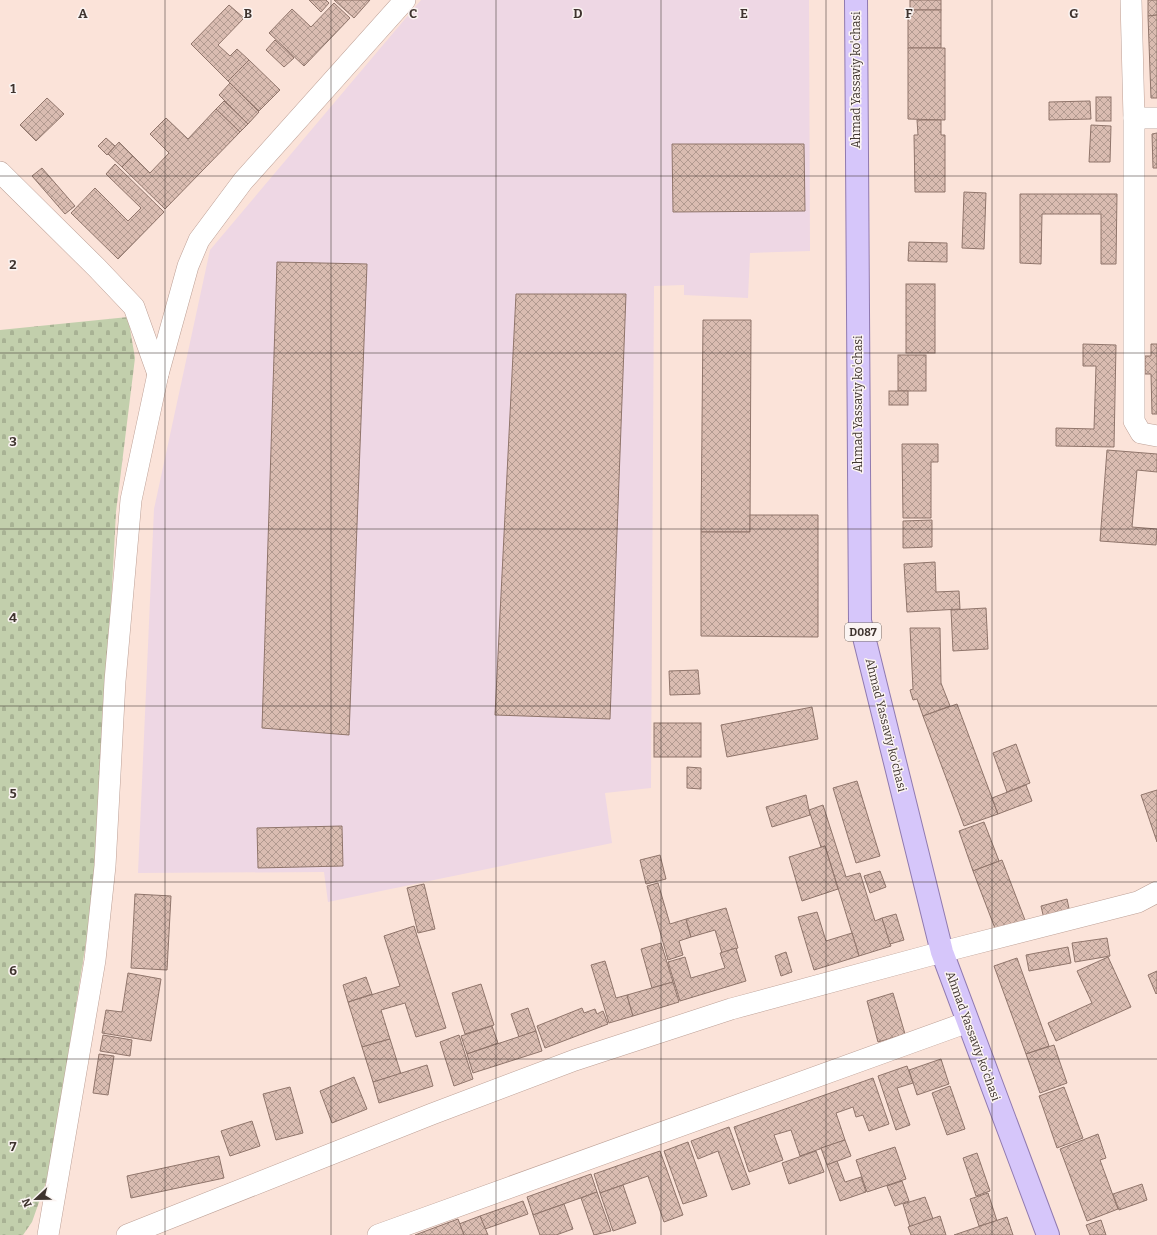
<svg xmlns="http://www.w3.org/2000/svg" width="1157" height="1235" viewBox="0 0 1157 1235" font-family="Bitter,serif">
<defs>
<pattern id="cemetery-stones" width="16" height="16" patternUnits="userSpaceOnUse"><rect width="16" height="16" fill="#c2cfac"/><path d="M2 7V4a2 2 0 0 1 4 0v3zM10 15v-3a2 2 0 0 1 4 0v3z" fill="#a8b294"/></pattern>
<pattern id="building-cross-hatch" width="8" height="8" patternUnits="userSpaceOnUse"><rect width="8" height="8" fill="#dabcb1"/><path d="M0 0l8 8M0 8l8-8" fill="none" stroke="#b29a90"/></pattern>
</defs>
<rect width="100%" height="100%" fill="#fbe3d9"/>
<path fill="#eed7e4" d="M421 0H809L810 251 750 253 748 298 684 295V285L654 286 651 788 605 793 612 843 328 902 324 872 138 873 154 509 210 250Z"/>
<path fill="url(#cemetery-stones)" d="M128 317 135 358 116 512 97 872 50 1171 32 1222 23 1235H0V330Z"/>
<g fill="url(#building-cross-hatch)" stroke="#90756b">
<path d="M309 0H326L329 3 321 12Z"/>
<path d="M334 0H370L354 18Z"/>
<rect x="910" y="0" width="31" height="10"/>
<path d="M1148 0H1157V15L1148 16Z"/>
<path d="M334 3 350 18 304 66 269 33 292 9 311 27Z"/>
<path d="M229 5 244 18 218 45 230 56 237 49 249 60 228 81 191 44Z"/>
<rect x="908" y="10" width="33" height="38"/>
<path d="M1157 15V98H1151L1148 16Z"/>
<path d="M275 40 294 58 284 67 266 50Z"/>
<path d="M908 48H945V120L908 119Z"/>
<path d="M249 60 280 90 259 111 228 81Z"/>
<path d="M230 83 259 112 248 124 219 95Z"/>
<rect x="1096" y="97" width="15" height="24"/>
<path d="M47 98 64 114 36 141 20 125Z"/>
<path d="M224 101 248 124 240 132 216 109Z"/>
<path d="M1090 101 1091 119 1049 120V102Z"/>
<path d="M216 109 240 132 165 209 122 167 133 156 150 173 169 153 150 134 166 118 188 139Z"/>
<path d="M917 120H941V135H945V192H915L914 135H918Z"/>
<path d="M1091 125 1111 126 1110 162H1089Z"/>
<path d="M1157 133V168H1153L1152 134Z"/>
<path d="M106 138 115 146 107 155 98 146Z"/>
<path d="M119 142 133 156 122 167 108 154Z"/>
<path d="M672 144H804L805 211 673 212Z"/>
<path d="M115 164 164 212 118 259 71 213 95 188 128 221 141 208 106 174Z"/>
<path d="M42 168 75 206 65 214 32 176Z"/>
<path d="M964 192 986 193 984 249 962 248Z"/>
<path d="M1020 194H1117L1116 264H1101V214H1042L1041 264 1020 263Z"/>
<path d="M909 242 947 243V262L908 261Z"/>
<path d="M277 262 367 264 349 735 262 728Z"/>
<rect x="906" y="284" width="29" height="69"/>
<path d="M516 294H626L610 719 495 715Z"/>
<path d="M703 320H751L750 532H701Z"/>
<path d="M1083 344 1116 345 1114 447 1056 446V428L1094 429 1096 366H1083Z"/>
<path d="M1151 344H1157V414H1152L1151 374H1145V356H1151Z"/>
<rect x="898" y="355" width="28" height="36"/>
<rect x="889" y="391" width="19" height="14"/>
<path d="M902 444H938V462H931V518H903Z"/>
<path d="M1107 450 1157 454V472L1137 470 1132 527 1157 529 1156 545 1100 541Z"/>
<path d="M750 515H818V637L701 636V532H750Z"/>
<path d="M932 520V547L903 548V521Z"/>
<path d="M935 562 936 592 959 591 960 609 907 612 904 564Z"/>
<path d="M986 608 988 649 953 651 951 610Z"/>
<path d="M910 628H940L941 683 950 706 923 716 917 699 913 700 910 690 913 689Z"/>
<path d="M698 670 700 694 670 695 669 671Z"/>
<path d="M957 704 998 814 964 826 923 716Z"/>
<path d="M812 707 818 739 727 757 721 725Z"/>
<rect x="654" y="723" width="47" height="34"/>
<path d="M1016 744 1030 783 1007 792 993 753Z"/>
<path d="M687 767 701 768V789L687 788Z"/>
<path d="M857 781 880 856 856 863 833 788Z"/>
<path d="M1026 785 1032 801 998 814 992 798Z"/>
<path d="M1157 790V842L1141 795Z"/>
<path d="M806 795 810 815 772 827 766 807Z"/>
<path d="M823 805 846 877 860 873 875 921 882 918 891 946 859 956 825 846 821 847 809 810Z"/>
<path d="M984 822 999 861 973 871 959 831Z"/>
<path d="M342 826 343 866 258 868 257 828Z"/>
<path d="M825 846 838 889 802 901 789 857Z"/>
<path d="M660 855 666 879 646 884 640 860Z"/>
<path d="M1002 860 1025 920 996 931 973 871Z"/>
<path d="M880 871 886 887 870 893 864 876Z"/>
<path d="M658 883 670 924 686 919 691 937 679 941 683 955 668 960 647 886Z"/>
<path d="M424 884 435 929 418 933 407 888Z"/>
<path d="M135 894 171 896 167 970 131 968Z"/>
<path d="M1067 899 1070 913 1044 919 1041 906Z"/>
<path d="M726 908 738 948 722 953 715 930 691 937 686 919Z"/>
<path d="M817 912 826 941 852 933 859 956 814 970 798 917Z"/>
<path d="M896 914 904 940 890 944 882 918Z"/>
<path d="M414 926 446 1028 416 1037 405 1003 381 1010 390 1039 362 1047 348 1002 400 986 384 936Z"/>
<path d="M1107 938 1110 956 1075 962 1072 943Z"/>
<path d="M661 943 673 982 652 988 641 949Z"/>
<path d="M1068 947 1071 963 1029 971 1026 955Z"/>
<path d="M736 948 746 981 680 1001 668 962 685 957 691 978 725 968 720 953Z"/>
<path d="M786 952 792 972 781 976 775 956Z"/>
<path d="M1108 957 1131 1007 1056 1041 1048 1023 1092 1003 1077 971Z"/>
<path d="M1017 958 1049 1046 1026 1054 994 966Z"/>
<path d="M605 961 616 998 627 995 633 1016 609 1023 591 965Z"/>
<path d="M1157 971V993L1156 994 1148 975Z"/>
<path d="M128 973 161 979 151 1041 102 1033 106 1010 122 1012Z"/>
<path d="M366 977 372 994 348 1002 343 985Z"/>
<path d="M673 982 679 1002 633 1016 627 995Z"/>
<path d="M481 984 494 1025 465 1034 452 993Z"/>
<path d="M893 993 905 1034 878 1042 867 1001Z"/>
<path d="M528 1008 536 1031 519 1037 511 1014Z"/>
<path d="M582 1008 584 1013 595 1009 597 1014 603 1011 608 1024 545 1048 537 1026Z"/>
<path d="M492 1026 498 1043 467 1054 461 1036Z"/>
<path d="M536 1031 542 1051 473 1073 467 1054Z"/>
<path d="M103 1035 132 1040 130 1056 100 1051Z"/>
<path d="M459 1035 473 1079 454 1086 440 1042Z"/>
<path d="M390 1039 401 1074 373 1082 362 1047Z"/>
<path d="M1054 1045 1067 1083 1040 1093 1026 1054Z"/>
<path d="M99 1054 114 1056 108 1095 93 1093Z"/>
<path d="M941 1059 949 1084 917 1095 909 1070Z"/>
<path d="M427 1065 433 1086 379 1103 373 1082Z"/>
<path d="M907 1066 913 1083 897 1088 910 1125 896 1130 878 1076Z"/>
<path d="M354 1077 367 1109 332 1123 320 1091Z"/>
<path d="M873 1078 889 1124 869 1131 863 1115 856 1117 853 1107 836 1113 845 1140 800 1156 791 1130 774 1135 783 1160 749 1172 734 1127Z"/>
<path d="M950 1086 965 1129 947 1135 932 1093Z"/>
<path d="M290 1087 303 1133 276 1140 263 1094Z"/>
<path d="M1064 1087 1083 1138 1057 1148 1039 1096Z"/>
<path d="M252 1121 260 1146 230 1156 221 1131Z"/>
<path d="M729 1127 750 1184 732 1190 718 1151 698 1159 691 1141Z"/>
<path d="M1098 1134 1106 1158 1100 1160 1118 1209 1087 1221 1060 1149Z"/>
<path d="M845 1140 851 1156 827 1165 821 1148Z"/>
<path d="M688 1142 707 1196 683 1204 664 1151Z"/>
<path d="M895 1147 906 1179 867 1192 856 1160Z"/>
<path d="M660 1151 683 1215 664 1222 648 1176 600 1193 594 1174Z"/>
<path d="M816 1151 824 1172 789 1184 782 1163Z"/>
<path d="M977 1153 990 1191 976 1196 963 1158Z"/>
<path d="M219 1156 224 1178 131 1198 127 1176Z"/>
<path d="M837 1161 845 1182 861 1177 866 1192 840 1201 827 1165Z"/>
<path d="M591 1174 597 1192 533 1215 527 1197Z"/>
<path d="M902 1181 909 1201 895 1206 887 1186Z"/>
<path d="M1142 1184 1147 1200 1119 1210 1113 1194Z"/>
<path d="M623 1185 636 1223 613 1231 600 1193Z"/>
<path d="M597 1192 611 1231 594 1235 581 1198Z"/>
<path d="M988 1193 997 1221 979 1226 970 1199Z"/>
<path d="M925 1197 933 1219 910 1227 903 1204Z"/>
<path d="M523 1201 528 1214 485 1229 480 1216Z"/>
<path d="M564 1204 573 1229 556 1235H540L533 1215Z"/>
<path d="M480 1216 488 1235H464L459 1224Z"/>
<path d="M940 1216 946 1235H911L908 1227Z"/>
<path d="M1007 1217 1013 1235H954Z"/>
<path d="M458 1219 464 1235H415Z"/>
<path d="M1101 1220 1106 1235H1090L1086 1225Z"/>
</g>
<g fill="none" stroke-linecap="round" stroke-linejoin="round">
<defs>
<g id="street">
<path d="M1131 0 1134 118V421L1141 433 1157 436"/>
<path d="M1134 118H1157"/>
<path d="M0 172 97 268 134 307 158 374"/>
<path d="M48 1235 95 960 105 866 115 681 131 500 158 374 188 266 199 240 243 181 405 0"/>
<path d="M127 1235 432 1114 575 1060 731 1009 942 952 1138 902 1157 892"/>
<path d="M378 1235 968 1022"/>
</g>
<path id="primary" d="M856 0 860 621 942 952 1048 1235"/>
</defs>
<use href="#street" stroke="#bda096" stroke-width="22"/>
<use href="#primary" stroke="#907ab0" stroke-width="24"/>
<use href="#street" stroke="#fff" stroke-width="21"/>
<use href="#primary" stroke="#d6c6fa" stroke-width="22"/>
</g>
<path fill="none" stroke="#3f342f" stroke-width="1" stroke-opacity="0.55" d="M165 0V1235M331 0V1235M496 0V1235M661 0V1235M826 0V1235M992 0V1235M0 176H1157M0 353H1157M0 529H1157M0 706H1157M0 882H1157M0 1059H1157"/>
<g text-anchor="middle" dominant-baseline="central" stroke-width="3" stroke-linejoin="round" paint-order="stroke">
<rect fill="#fbf4f2" stroke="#776e6a" stroke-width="1" x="845" y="623" width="36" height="18" rx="3"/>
<g font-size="11" font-weight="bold" fill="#3f342f">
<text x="863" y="632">D087</text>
</g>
<g font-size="12" fill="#3f342f" stroke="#fbf4f2">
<text transform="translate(856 80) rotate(-90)">Ahmad Yassaviy ko'chasi</text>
<text transform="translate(858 404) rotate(-90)">Ahmad Yassaviy ko'chasi</text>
<text transform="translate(886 725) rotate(76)">Ahmad Yassaviy ko'chasi</text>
<text transform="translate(973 1036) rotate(70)">Ahmad Yassaviy ko'chasi</text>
</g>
</g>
<g font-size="13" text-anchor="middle" font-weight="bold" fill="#3f342f" stroke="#fbf4f2" stroke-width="3" stroke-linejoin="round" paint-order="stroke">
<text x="83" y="18">A</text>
<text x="248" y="18">B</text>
<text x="413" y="18">C</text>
<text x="578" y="18">D</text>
<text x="744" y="18">E</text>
<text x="909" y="18">F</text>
<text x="1074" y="18">G</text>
<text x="13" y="93">1</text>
<text x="13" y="269">2</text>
<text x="13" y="446">3</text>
<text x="13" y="622">4</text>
<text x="13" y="798">5</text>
<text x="13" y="975">6</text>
<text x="13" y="1151">7</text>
</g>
<g transform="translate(36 1199) rotate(248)" stroke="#fbf4f2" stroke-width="3" paint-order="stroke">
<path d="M0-3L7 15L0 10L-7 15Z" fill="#3f342f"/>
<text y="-6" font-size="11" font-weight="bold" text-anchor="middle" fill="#3f342f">N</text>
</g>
</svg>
